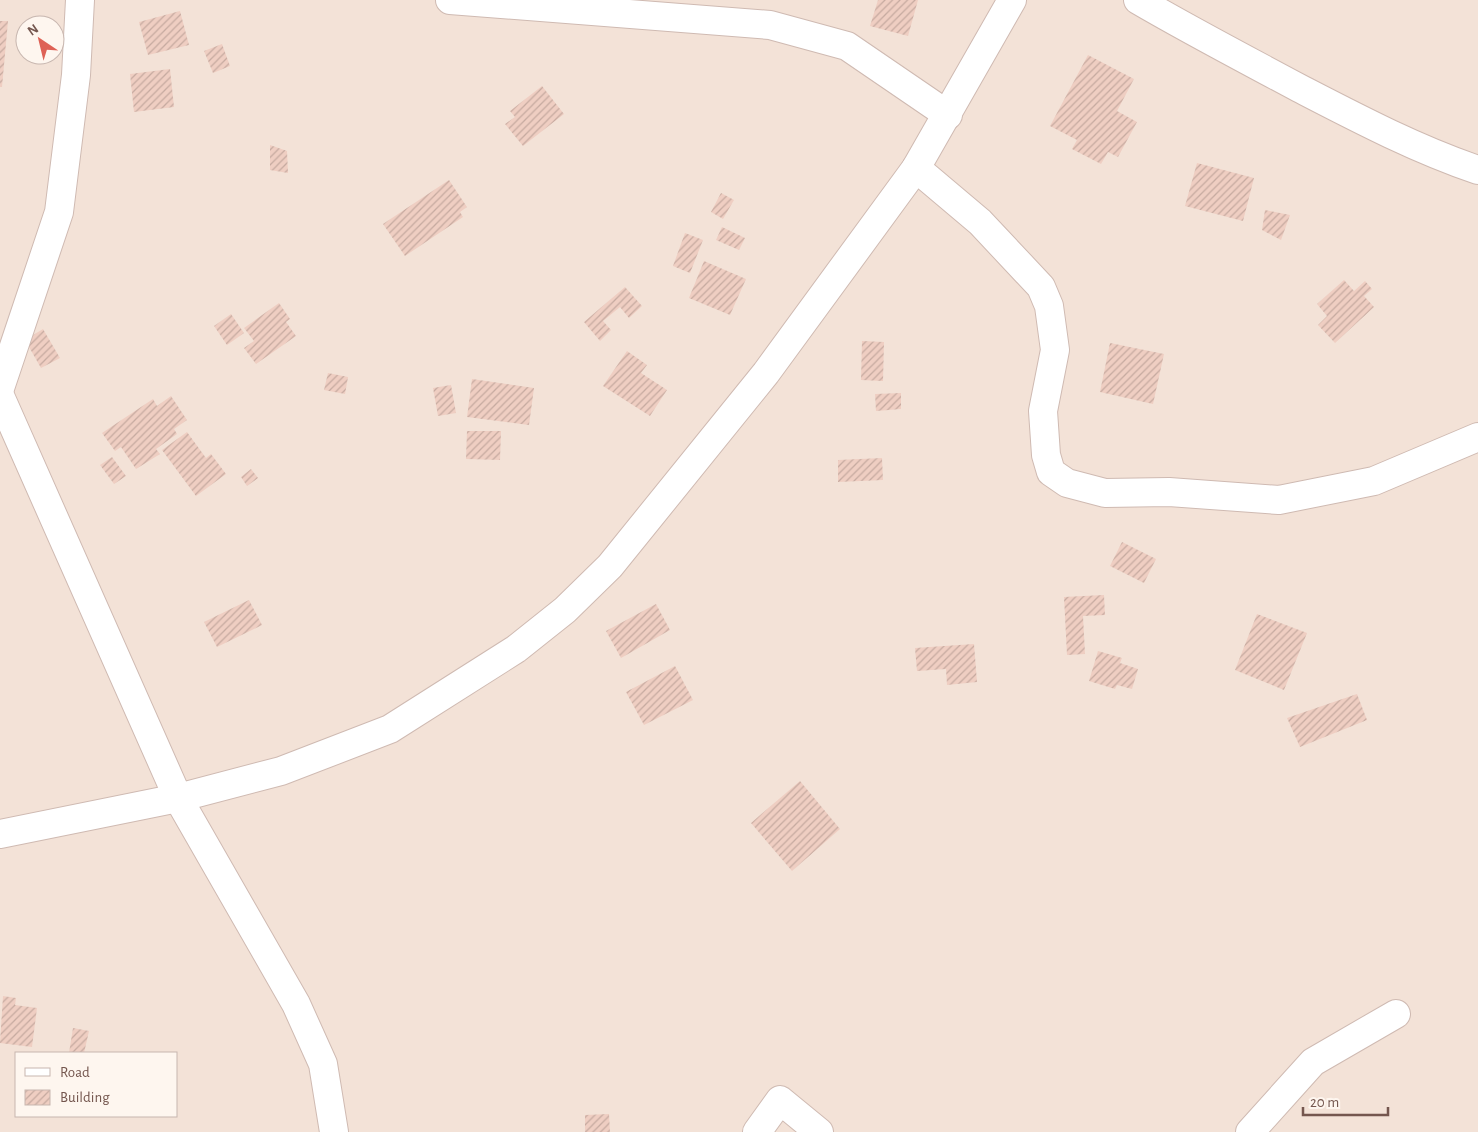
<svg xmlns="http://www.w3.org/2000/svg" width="1478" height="1132" viewBox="0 0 1478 1132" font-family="'Alegreya Sans',sans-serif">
<defs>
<pattern id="building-hatch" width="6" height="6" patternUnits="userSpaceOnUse" patternTransform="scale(1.25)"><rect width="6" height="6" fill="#efcec2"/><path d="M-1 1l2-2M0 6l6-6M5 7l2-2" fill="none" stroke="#c6aaa0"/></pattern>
</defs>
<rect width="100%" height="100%" fill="#fbf1e9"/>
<path fill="#f3e2d7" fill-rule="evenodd" d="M0 0H1478V1132H0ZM25 25H55V55H25ZM16 1053H176V1116H16Z"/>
<g fill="url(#building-hatch)">
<path d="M878 0H918L908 36 870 26Z"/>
<path d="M180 11 189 45 148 55 139 22Z"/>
<path d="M0 21H8L2 87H0Z"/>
<path d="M222 44 230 66 213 73 204 51Z"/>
<path d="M1088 55 1134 79 1117 111 1137 122 1118 157 1108 152 1101 164 1072 149 1077 140 1050 126Z"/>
<path d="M170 69 174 107 134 112 130 74Z"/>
<path d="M542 86 564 114 523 146 505 124 515 117 510 111Z"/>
<path d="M270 145 287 151 288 173 270 170Z"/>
<path d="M1197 163 1254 178 1243 221 1185 206Z"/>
<path d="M449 180 467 207 460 212 463 217 405 256 383 224Z"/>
<path d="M721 193 734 200 723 219 711 212Z"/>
<path d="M1265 210 1290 215 1281 240 1262 230Z"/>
<path d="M722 227 745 238 739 250 716 240Z"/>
<path d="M685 233 703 240 690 273 673 266Z"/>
<path d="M704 261 746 279 730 315 689 298Z"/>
<path d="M1344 280 1354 291 1365 281 1372 289 1364 296 1374 307 1335 343 1318 325 1327 316 1317 304Z"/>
<path d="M625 287 642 306 629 318 620 307 603 321 611 330 600 341 584 322Z"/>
<path d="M279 303 290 319 286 322 296 336 256 364 244 348 254 341 244 328Z"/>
<path d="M231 314 244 333 227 345 214 326Z"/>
<path d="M43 329 60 358 41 368 25 340Z"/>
<path d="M862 341 884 342 883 381 861 380Z"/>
<path d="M1110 343 1164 354 1153 404 1100 392Z"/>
<path d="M627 351 647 365 641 373 667 390 650 416 603 386Z"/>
<path d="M328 373 348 377 345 394 324 390Z"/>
<path d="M472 379 534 388 529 425 467 417Z"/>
<path d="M451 385 456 413 438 416 433 388Z"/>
<path d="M901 393V409L876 411 875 394Z"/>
<path d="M171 396 187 420 174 429 177 434 156 449 160 454 136 469 121 447 115 451 102 433 153 399 157 406Z"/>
<path d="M467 431H501L500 460 466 459Z"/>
<path d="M187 432 206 458 211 454 226 474 196 496 162 450Z"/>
<path d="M112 457 126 476 114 484 100 465Z"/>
<path d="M882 458 883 480 838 482V460Z"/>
<path d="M251 469 258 478 247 486 241 477Z"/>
<path d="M1122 542 1156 559 1144 583 1110 566Z"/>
<path d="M1104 595 1105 615 1083 616 1085 654 1067 655 1064 597Z"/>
<path d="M249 600 262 625 217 647 204 622Z"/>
<path d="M656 604 670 630 621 658 606 631Z"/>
<path d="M1257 614 1307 633 1284 690 1235 670Z"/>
<path d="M974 644 977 682 947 685 946 669 917 671 915 648Z"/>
<path d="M1098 651 1122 658 1120 663 1138 669 1132 689 1117 685 1115 689 1089 681Z"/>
<path d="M675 666 693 700 644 725 626 692Z"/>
<path d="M1357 694 1367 720 1300 747 1287 718Z"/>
<path d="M800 781 840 829 792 871 751 823Z"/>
<path d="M3 996 16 998 15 1005 37 1008 32 1047 0 1043Z"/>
<path d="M73 1028 89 1031 84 1053H69Z"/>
<path d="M609 1114 610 1132H585V1115Z"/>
</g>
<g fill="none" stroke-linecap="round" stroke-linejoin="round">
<defs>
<g id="minor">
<path d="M450 0 770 25 847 46 948 115"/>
<path d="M1138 0C1191 31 1245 59 1299 88 1357 118 1416 149 1478 170"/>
<path d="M916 168 980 222 1041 287 1049 306 1055 350 1043 411 1046 455 1051 472 1067 483 1105 493 1169 492 1279 500 1374 481 1478 437"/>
<path d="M0 388 59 212 76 75 80 0"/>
<path d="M0 396 178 798 296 1004 323 1064 334 1132"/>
<path d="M0 834 178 798 281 771 390 729 516 649 565 610 610 566 766 373 916 168 1012 0"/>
<path d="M757 1132 780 1100 819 1132"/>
<path d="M1250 1132 1313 1062 1396 1014"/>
</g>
</defs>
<use href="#minor" stroke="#cfbab2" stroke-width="30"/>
<use href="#minor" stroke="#fff" stroke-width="28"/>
</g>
<rect x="15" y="1052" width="162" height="65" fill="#fef6ef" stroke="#c7b6af"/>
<rect x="25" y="1068" width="25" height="8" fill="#ffffff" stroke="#c7b6af"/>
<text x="60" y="1077" font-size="15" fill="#74564e">Road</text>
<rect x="25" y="1090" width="25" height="15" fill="url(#building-hatch)" stroke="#c7b6af"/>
<text x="60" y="1102" font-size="15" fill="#74564e">Building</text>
<g transform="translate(40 40) rotate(325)"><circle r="24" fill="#fef6ef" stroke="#c7b6af"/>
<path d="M0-4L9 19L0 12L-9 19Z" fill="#de6155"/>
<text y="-8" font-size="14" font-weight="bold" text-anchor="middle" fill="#74564e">N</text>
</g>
<path d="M1303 1107v8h85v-8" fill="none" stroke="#74564e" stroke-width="2.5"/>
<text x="1310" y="1107" font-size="15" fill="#74564e" stroke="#fef6ef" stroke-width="4" paint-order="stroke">20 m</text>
</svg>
